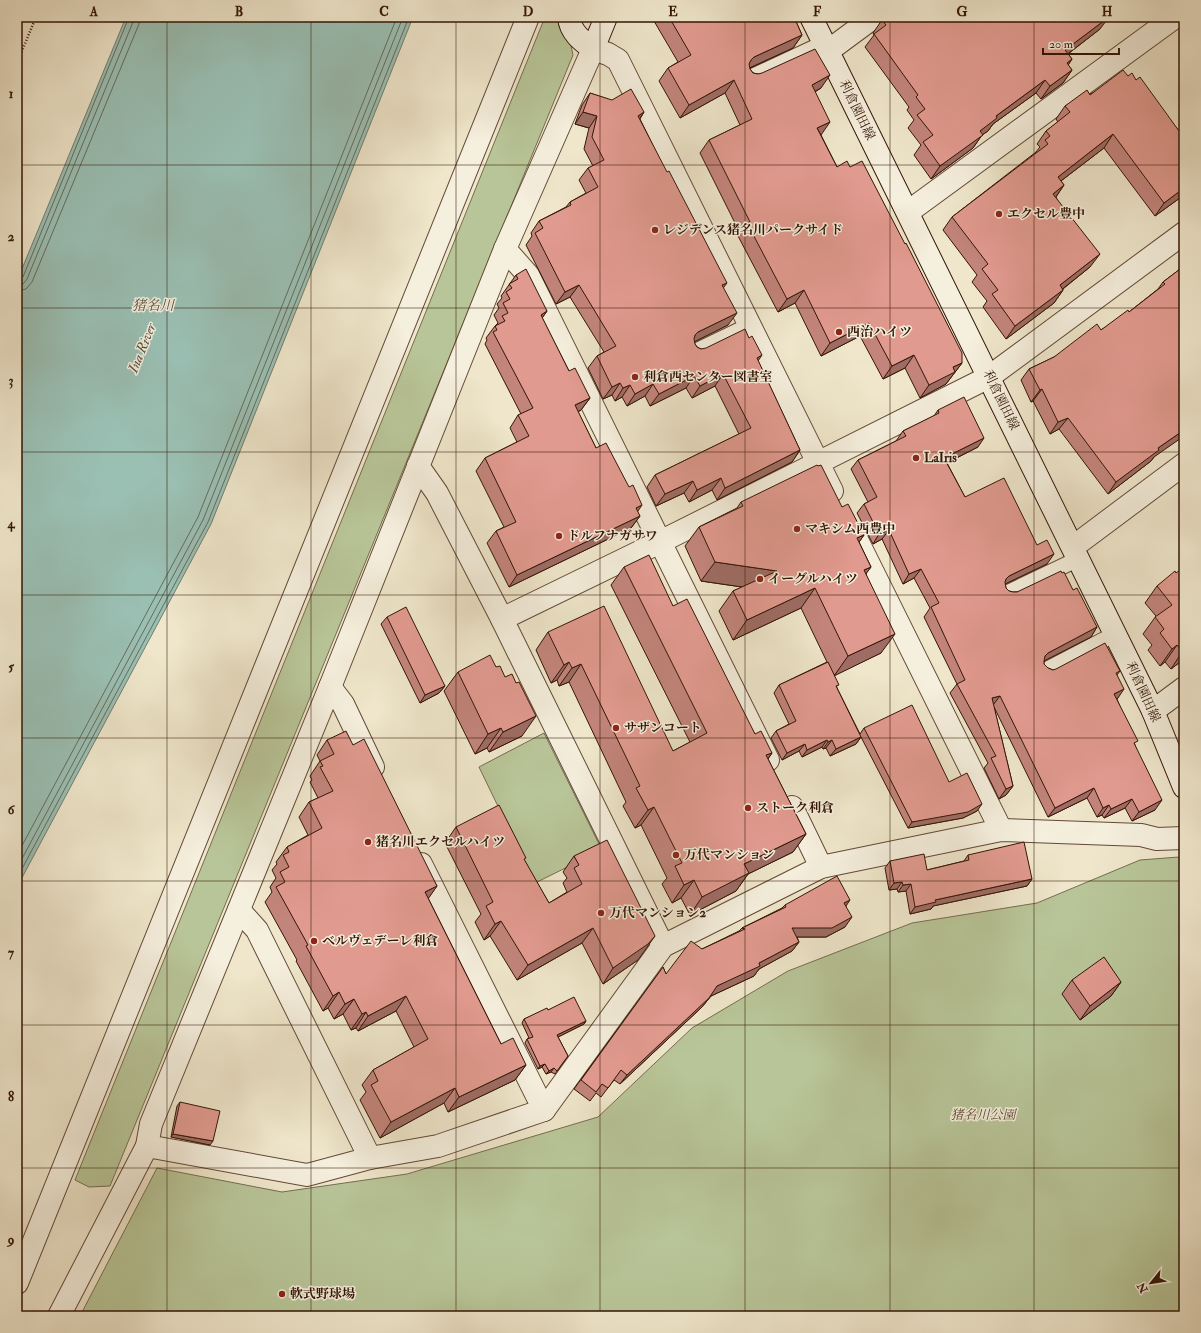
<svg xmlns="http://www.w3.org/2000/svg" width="1201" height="1333" viewBox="0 0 1201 1333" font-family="'IM FELL Double Pica','Noto Serif JP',serif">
<rect width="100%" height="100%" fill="#efe6cb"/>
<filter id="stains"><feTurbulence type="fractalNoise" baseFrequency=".005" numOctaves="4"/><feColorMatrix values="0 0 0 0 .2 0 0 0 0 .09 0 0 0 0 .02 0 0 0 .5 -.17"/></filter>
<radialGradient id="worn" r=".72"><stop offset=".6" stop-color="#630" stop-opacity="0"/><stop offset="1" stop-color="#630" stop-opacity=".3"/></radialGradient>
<g fill="#b8c598" stroke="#766d4f">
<path d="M545 17H565L573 55 110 1186 89 1187 75 1180Z"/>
<path d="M544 733 602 850 535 883 479 767Z"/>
<path d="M1179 857 1184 870V1316H80L157 1168 282 1192 407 1174 598 1117 692 1028 788 971 912 923 1037 903 1140 860Z"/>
</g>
<path fill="#9ac0b4" stroke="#717c6e" d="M126 17H413L211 524 17 887V281Z"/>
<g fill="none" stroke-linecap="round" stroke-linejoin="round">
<g stroke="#676a5d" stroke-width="1">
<path d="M17 280H20L23 277 129 17"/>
<path d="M17 285 23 284 27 279 133 22 134 17"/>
<path d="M17 291 26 289 32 282 139 24 140 17"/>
<path d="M17 855 198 517 397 17"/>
<path d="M17 868 203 520 403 17"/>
<path d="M17 878 208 522 409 17"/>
</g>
<defs>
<g id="lane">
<path d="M749 78 824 43"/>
<path d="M694 352 750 325"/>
<path d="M1007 593 1078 559"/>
<path d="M1046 670 1115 634"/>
</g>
<g id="street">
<path d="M828 51 874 17"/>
<path d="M908 212 1175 17"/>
<path d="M505 249 528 275 768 760"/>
<path d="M418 466 437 493 502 619 663 946"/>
<path d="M857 540 1001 830"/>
<path d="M1073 547 1184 464"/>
<path d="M502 619 660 542 989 377 1184 233"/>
<path d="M330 687 343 704 373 767"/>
<path d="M1153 711 1184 688"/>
<path d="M792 807 821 867"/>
<path d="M421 864 544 1110"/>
<path d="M239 910 257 930 370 1158"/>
<path d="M147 1146 307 1175 370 1158 438 1146 544 1110 663 946 821 867 1001 830 1141 835 1157 839 1184 838"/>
<path d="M17 1283 528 17"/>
<path d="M59 1316 147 1146 151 1124 330 687 505 249 593 49 608 54 618 60 832 491"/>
</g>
<g id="secondary">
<path d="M569 17C570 32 582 41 593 49L606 17"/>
<path d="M811 17 1153 711 1184 787"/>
</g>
</defs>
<use href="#lane" stroke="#634937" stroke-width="17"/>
<use href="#street" stroke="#634937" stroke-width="24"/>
<use href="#secondary" stroke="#341506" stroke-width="24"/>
<path stroke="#341506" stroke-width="2.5" stroke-dasharray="1 2" stroke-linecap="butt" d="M17 63 36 17"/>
<use href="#lane" stroke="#f5efdd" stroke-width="15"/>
<use href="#street" stroke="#f5efdd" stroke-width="22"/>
<use href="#secondary" stroke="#f5efdd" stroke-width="22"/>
</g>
<g fill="#c2847b" stroke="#341506">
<path d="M657 17H794L802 35 793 48 750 68V69L753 73 758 74 821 88 815 92 821 135 837 167H850L962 363 946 384 920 398 905 368 883 379 860 336 821 356 795 303 778 312 738 236 740 233 700 153 709 140 740 125 725 93 680 118 659 81 668 68 678 62 654 21Z"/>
<path d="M882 20 1100 29 1068 54 1072 59 1068 65 1072 70 1063 83 1041 99 1036 93 993 124 988 131 982 135 973 148 931 179 914 155 921 145 908 128 914 120 907 110 909 107 865 47 874 35 873 33Z"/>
<path d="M1128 76 1136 80 1179 131 1184 127V195L1155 216 1104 148 1061 181 1064 185 1056 197 1090 267 1063 289V290L1054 303 1006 339 983 307 987 301 972 282 977 275 943 230 952 217 1036 152 1040 147 1037 144 1046 131 1058 122 1056 119 1065 106Z"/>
<path d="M590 93 644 112 640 119 723 288 728 325 694 342 695 344 697 347 701 349 758 361 800 450 792 462 717 500 712 490 689 502 684 493 656 506 647 487 655 475 739 434 715 386 692 398 686 388 650 406 645 396 627 406 622 397 615 401 612 395 603 399 588 368 597 356 604 352 570 297 556 304 526 245 532 236 531 233 539 221 566 207 570 202 586 193 579 180 588 168 593 166 584 149 589 128 575 124 582 105Z"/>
<path d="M1184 266 1154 457 1151 461 1108 494 1059 429 1050 434 1033 401 1031 402 1021 380 1029 369 1054 357 1101 330 1129 312 1158 289 1163 282Z"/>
<path d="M516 275 547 311 542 318 569 371 590 398 581 410 578 412 596 448 637 512 640 516 631 528 509 587 487 543 496 531 504 527 476 471 485 458 517 442 510 428 518 415 521 414 485 344 487 340 486 338 495 326 498 323 494 315 499 308 497 304 502 298 501 296Z"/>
<path d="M938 410 978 447 947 463 965 497 1037 545 1047 564 1005 584 1006 588 1009 591 1013 592 1073 590 1097 627 1091 637 1044 661V664L1048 668 1053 670 1120 671 1117 675 1118 698 1117 699 1135 745 1155 810 1132 821 1125 808 1104 818 1102 815 1097 817 1087 798 1048 817 994 707 1013 786 1006 795 999 799 984 768 988 763 950 693 957 684 924 617 930 608 914 578 903 584 882 539 873 544 857 513 864 504 868 502 851 469 858 460 896 441 903 431 934 416Z"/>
<path d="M741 502 842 507 864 535 859 542 871 567 866 573 881 653 834 675 837 688 860 734 864 728 949 782 977 811 963 818 908 828 861 737 856 744 830 756 826 748 823 749 822 747 802 757 799 751 782 760 771 738 776 731 789 724 774 693 779 685 827 662 801 608 733 640 719 611 733 591 742 587 701 581 685 546 699 527 737 508Z"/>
<path d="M624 567 673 606 755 734 772 753 768 759 806 834 793 852 748 874 736 891 690 915 681 898 672 903 662 884 667 878 641 825 635 828 623 806 626 802 569 682 559 686 557 680 551 683 536 650 548 632 673 751 690 742 611 585Z"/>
<path d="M1176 573 1184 659 1171 669 1165 662 1160 666 1148 650 1152 645 1143 634 1156 616 1145 603 1157 586Z"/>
<path d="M387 617 445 686 439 693 420 703 381 624Z"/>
<path d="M458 672 522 736 489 752 487 748 475 754 444 691Z"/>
<path d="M327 740 353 745 437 886 428 898 501 1044 526 1065 515 1080 448 1112 444 1103 380 1138 360 1100 366 1092 362 1085 373 1070 414 1047 396 1011 358 1031 356 1028 351 1030 343 1014 334 1019 328 1008 323 1011 296 961 297 960 265 902 272 892 270 887 276 878 272 870 277 864 276 862 287 847 308 835 299 817 309 802 318 798 310 782 312 780 310 776 320 761 317 755Z"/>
<path d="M456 827 524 860 549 903 567 892 563 883 567 878 563 872 574 856 638 960 603 984 582 943 517 980 490 936 484 940 475 922 481 914 445 843Z"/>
<path d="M968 855 1032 879 1027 886 933 906 931 909 910 914 906 891 898 892 897 889 889 890 885 868 890 861 927 870 964 861Z"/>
<path d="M785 905 846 906 845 927 826 937H797L799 942 792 951 759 969 754 976 711 996 702 1007 620 1084 614 1080 601 1097 596 1093 590 1101 574 1089 663 967 666 974 702 949 739 931 742 928 782 908Z"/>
<path d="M1072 980 1121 982 1111 996 1080 1020 1062 994Z"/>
<path d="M548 1010 586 1021 584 1024 558 1037 568 1056 555 1074 551 1072 546 1074 542 1067 538 1069 525 1043 527 1039 529 1038 522 1023 524 1019Z"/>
<path d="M180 1102 210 1145 171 1137 177 1106Z"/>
</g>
<g fill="#9e6c64" stroke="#341506">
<path d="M1109 17 1100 29 1056 63 1065 50Z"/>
<path d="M802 35 793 48 745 70 751 60 754 57Z"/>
<path d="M1072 59 1063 73 1067 63Z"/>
<path d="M1072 70 1063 83 1041 99 1050 86Z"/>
<path d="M830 75 821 88 802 98 812 85Z"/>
<path d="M734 80 725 93 680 118 689 105Z"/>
<path d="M1045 80 1036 93 993 124 988 131 982 135 973 148 931 179 940 166 980 131 996 116Z"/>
<path d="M583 112 597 116 589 128 575 124Z"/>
<path d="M644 112 636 124 638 116Z"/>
<path d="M830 122 821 135 817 128Z"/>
<path d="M1113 134 1104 148 1049 190 1058 177Z"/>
<path d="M1064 185 1055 198 1053 194Z"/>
<path d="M1184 188V195L1155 216 1164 203Z"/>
<path d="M1100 254 1090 267 1051 298 1060 285Z"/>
<path d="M727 283 718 295 722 285Z"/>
<path d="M579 285 570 297 556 304 565 292Z"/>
<path d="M804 290 795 303 778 312 787 299Z"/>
<path d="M1063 290 1054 303 1006 339 1015 326Z"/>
<path d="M547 311 538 324 541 315Z"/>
<path d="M737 313 728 325 690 344 695 335 698 332Z"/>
<path d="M869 323 860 336 821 356 830 343Z"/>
<path d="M762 355 754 367 757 358Z"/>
<path d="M914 355 905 368 883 379 892 366Z"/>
<path d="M962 363 946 384 920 398 929 385 953 367Z"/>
<path d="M723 374 715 386 692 398 700 386Z"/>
<path d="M694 376 686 388 650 406 659 394Z"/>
<path d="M620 383 612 395 603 399 612 387Z"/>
<path d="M653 384 645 396 627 406 635 394Z"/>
<path d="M630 385 622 397 615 401 623 388Z"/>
<path d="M1042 389 1033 401 1031 402 1040 390Z"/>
<path d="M590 398 581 410 566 418 575 405Z"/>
<path d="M1068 418 1059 429 1050 434 1058 422Z"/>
<path d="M1184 430V436L1154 457 1151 461 1108 494 1116 482 1158 448Z"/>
<path d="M984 438 978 447 938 467 944 458Z"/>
<path d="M800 450 792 462 717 500 725 488Z"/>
<path d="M721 478 712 490 689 502 697 490Z"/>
<path d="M693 481 684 493 656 506 665 494Z"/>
<path d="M642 505 634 517 636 508Z"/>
<path d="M640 516 631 528 509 587 517 575Z"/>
<path d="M889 530 882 539 873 544 879 534Z"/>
<path d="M864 535 850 555 857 538Z"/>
<path d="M1054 554 1047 564 1003 585 1006 579 1009 576Z"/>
<path d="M715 562 777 571 763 590 701 581Z"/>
<path d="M871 567 857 586 864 570Z"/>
<path d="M921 569 914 578 903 584 909 574Z"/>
<path d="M815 588 801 608 733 640 747 620Z"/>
<path d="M1097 627 1091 637 1042 662 1045 656 1048 653Z"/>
<path d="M895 634 881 653 834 676 848 656Z"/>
<path d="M1177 645 1165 662 1160 666 1172 649Z"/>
<path d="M1184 651V659L1171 669 1182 652Z"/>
<path d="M569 662 557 680 551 683 564 665Z"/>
<path d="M581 664 569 682 559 686 572 668Z"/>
<path d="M445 686 439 693 420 703 425 695Z"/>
<path d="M1124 689 1118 698 1108 703 1114 694Z"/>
<path d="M1000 696 993 705 992 698Z"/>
<path d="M536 716 522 736 489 752 503 732Z"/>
<path d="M501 728 487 748 475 754 488 734Z"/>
<path d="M861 737 856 744 830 756 836 749Z"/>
<path d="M827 740 822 747 802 757 807 750Z"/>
<path d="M832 740 826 748 823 749 828 742Z"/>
<path d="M805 744 799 751 782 760 787 753Z"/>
<path d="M772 753 759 771 766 755Z"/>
<path d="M1013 786 1006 795 999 799 1006 789Z"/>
<path d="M1094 788 1087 798 1048 817 1055 808Z"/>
<path d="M1132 799 1125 808 1104 818 1111 809Z"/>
<path d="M1162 800 1155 810 1132 821 1139 812Z"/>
<path d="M982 804 977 811 963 818 908 828 912 822Z"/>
<path d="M1109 805 1102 815 1097 817 1103 808Z"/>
<path d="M654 807 641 825 635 828 648 810Z"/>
<path d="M806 834 793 852 748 874 736 891 690 915 702 897 744 864Z"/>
<path d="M1032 879 1027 886 933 906 931 909 910 914 915 907 935 900Z"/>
<path d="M694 880 681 898 672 903 684 885Z"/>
<path d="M902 882 897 889 889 890 894 883Z"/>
<path d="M911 884 906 891 898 892 903 885Z"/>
<path d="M437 886 426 902 425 892Z"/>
<path d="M850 900 844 909V903Z"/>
<path d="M852 917 845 927 826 937H785L792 928Z"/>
<path d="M501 921 490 936 484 940 495 924Z"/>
<path d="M593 928 582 943 517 980 528 965Z"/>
<path d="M655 936 638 960 603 984 613 968Z"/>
<path d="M799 942 792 951 759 969 754 976 711 996 702 1007 620 1084 627 1075 717 986 759 963Z"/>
<path d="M1121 982 1111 996 1080 1020 1090 1006Z"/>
<path d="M339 992 328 1008 323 1011 333 996Z"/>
<path d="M406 996 396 1011 358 1031 368 1016Z"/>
<path d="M354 999 343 1014 334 1019 345 1004Z"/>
<path d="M366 1012 356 1028 351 1030 362 1014Z"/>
<path d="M586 1021 584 1024 554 1039 557 1035Z"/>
<path d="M545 1064 542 1067 538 1069 540 1066Z"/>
<path d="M526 1065 515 1080 448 1112 459 1097Z"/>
<path d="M554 1068 551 1072 546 1074 549 1071Z"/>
<path d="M455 1088 444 1103 380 1138 391 1122Z"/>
<path d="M173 1134 213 1141 210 1145 171 1137Z"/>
</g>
<g fill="#e19a8f" stroke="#341506">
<path d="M669 17H794L802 35 754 57 751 60 749 64 750 69 753 73 758 74 762 73 815 49 830 75 812 85 830 122 817 128 837 167 847 161 850 167 862 161 905 244 906 243 962 353V363L953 367 955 372 929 385 914 355 892 366 869 323 830 343 804 290 787 299 747 223 750 222 709 140 752 119 734 80 689 105 668 68 691 55Z"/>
<path d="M886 17H1109L1065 50 1072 59 1067 63 1072 70 1050 86 1045 80 996 116 997 118 980 131 983 135 940 166 923 142 933 135 917 115 925 109 916 97 918 95 874 34 886 25 882 20Z"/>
<path d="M1123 70 1128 76 1132 73 1136 80 1140 77 1179 131 1184 127V188L1164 203 1113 134 1058 177 1064 185 1053 194 1100 254 1060 285 1063 290 1015 326 992 294 998 290 982 269 988 264 952 217 1048 144 1045 140 1050 136 1046 131 1070 112 1065 106 1087 90 1090 95Z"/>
<path d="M631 89 644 112 638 116 667 172 669 171 727 283 722 285 737 313 698 332 695 335 694 339 695 344 697 347 701 349 706 348 745 329 749 338 752 336 762 355 757 358 800 450 725 488 721 478 697 490 693 481 665 494 655 475 751 428 723 374 700 386 694 376 659 394 653 384 635 394 630 385 623 388 620 383 612 387 597 356 616 346 579 285 565 292 535 233 543 228 539 221 571 205 570 202 598 187 588 168 604 160 592 137 597 116 583 112 590 93 612 100Z"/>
<path d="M1184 266V430L1158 448 1159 450 1116 482 1068 418 1058 422 1042 389 1040 390 1029 369 1054 357 1097 324 1101 330 1128 310 1129 312 1165 284 1163 282Z"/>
<path d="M526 269 547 311 541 315 569 371 575 368 590 398 575 405 596 448 606 443 629 487 633 485 642 505 636 508 640 516 517 575 496 531 516 522 485 458 529 436 518 415 533 408 493 332 497 330 495 326 505 321 502 316 508 313 503 303 510 299 506 292 512 288 509 284 518 279 516 275Z"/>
<path d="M964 397 984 438 944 458 965 497 1004 478 1037 545 1047 540 1054 554 1009 576 1006 579 1005 582 1006 588 1009 591 1013 592H1017L1061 571 1062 573 1064 572 1073 590 1077 588 1097 627 1048 653 1045 656 1044 661V664L1048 668 1053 670 1056 669 1105 643 1120 671 1116 673 1124 689 1114 694 1138 741 1134 743 1162 800 1139 812 1132 799 1111 809 1109 805 1103 808 1094 788 1055 808 1000 696 992 698 1013 786 1006 789 991 758 996 756 957 684 965 680 931 607 939 603 921 569 909 574 889 530 879 534 864 504 877 497 858 460 906 436 903 431 939 413 938 410Z"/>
<path d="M817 465 818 466 821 465 842 507 848 504 864 535 857 538 871 567 864 570 895 634 848 656 815 588 747 620 733 591 777 571 715 562 699 527 743 506 741 502Z"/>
<path d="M649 555 673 606 687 599 755 734 761 731 772 753 766 755 806 834 744 864 749 873 702 897 694 880 684 885 675 866 682 863 654 807 648 810 636 788 640 786 581 664 572 668 569 662 564 665 548 632 604 606 673 751 707 733 624 567Z"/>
<path d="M1184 567V651L1182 652 1177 645 1172 649 1160 633 1164 629 1155 617 1172 605 1157 586 1175 571 1176 573Z"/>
<path d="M406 607 445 686 425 695 387 617Z"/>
<path d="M490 655 496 667 500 666 505 677 512 674 516 683 519 682 536 716 503 732 501 728 488 734 458 672Z"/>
<path d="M828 662 839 685 836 686 861 737 836 749 832 740 828 742 827 740 807 750 805 744 787 753 776 731 796 721 779 685Z"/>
<path d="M912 705 949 782 967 773 982 804 968 812 912 822 864 728Z"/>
<path d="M346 731 353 745 364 739 437 886 425 892 501 1044 513 1038 526 1065 459 1097 455 1088 391 1122 371 1085 378 1081 373 1070 428 1039 406 996 368 1016 366 1012 362 1014 354 999 345 1004 339 992 333 996 306 946 308 945 276 887 285 882 280 872 289 867 283 855 289 852 287 847 322 828 309 802 333 791 320 767 323 766 320 761 334 754 327 740Z"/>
<path d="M499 805 526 858 524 859 549 903 582 884 574 868 579 865 574 856 607 840 655 936 648 944 613 968 593 928 528 965 501 921 495 924 486 906 493 902 456 827Z"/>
<path d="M1024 842 1032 879 935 900 936 902 915 907 911 884 903 885 902 882 894 883 890 861 924 854 927 870 969 860 968 855Z"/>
<path d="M837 876 850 900 844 903 852 917 832 928H792L799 942 759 963 760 966 717 986 709 998 627 1075 621 1070 608 1088 602 1084 596 1092 581 1080 663 967 666 974 691 941 702 949 745 929 742 928 786 907 785 905Z"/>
<path d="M1104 957 1121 982 1090 1006 1072 980Z"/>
<path d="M574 997 586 1021 557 1035 568 1056 557 1071 554 1068 549 1071 545 1064 540 1066 527 1039 533 1037 524 1019 547 1008 548 1010Z"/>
<path d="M180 1102 220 1111 213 1141 173 1134Z"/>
</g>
<path fill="none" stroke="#341506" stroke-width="1" stroke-opacity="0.55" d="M167 17V1316M311 17V1316M456 17V1316M600 17V1316M745 17V1316M890 17V1316M1034 17V1316M17 165H1184M17 308H1184M17 452H1184M17 595H1184M17 738H1184M17 881H1184M17 1025H1184M17 1168H1184"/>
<g fill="#8f2418" stroke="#f5efdd" stroke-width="1.5">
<circle cx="999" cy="214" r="4"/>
<circle cx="655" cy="230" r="4"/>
<circle cx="839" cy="332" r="4"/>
<circle cx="635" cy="377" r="4"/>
<circle cx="916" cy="458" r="4"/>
<circle cx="797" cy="529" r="4"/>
<circle cx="559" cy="536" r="4"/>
<circle cx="760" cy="579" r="4"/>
<circle cx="616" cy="728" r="4"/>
<circle cx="748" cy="808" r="4"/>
<circle cx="368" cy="842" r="4"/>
<circle cx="676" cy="855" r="4"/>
<circle cx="601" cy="913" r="4"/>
<circle cx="314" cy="941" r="4"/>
<circle cx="282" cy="1294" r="4"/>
</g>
<g text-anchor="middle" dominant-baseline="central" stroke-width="3" stroke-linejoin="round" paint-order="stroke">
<g font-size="13" fill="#341506" stroke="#f5efdd">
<text transform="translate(857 110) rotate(64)">利倉園田線</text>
<text transform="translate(1001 400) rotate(64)">利倉園田線</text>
<text transform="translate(1143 692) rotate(65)">利倉園田線</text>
</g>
<g font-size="13" font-weight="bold" fill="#341506" stroke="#f5efdd" text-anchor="start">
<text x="1007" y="214">エクセル豊中</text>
<text x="663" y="230">レジデンス猪名川パークサイド</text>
<text x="847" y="332">西治ハイツ</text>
<text x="643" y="377">利倉西センター図書室</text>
<text x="924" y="458">LaIris</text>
<text x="805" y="529">マキシム西豊中</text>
<text x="567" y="536">ドルフナガサワ</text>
<text x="768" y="579">イーグルハイツ</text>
<text x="624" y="728">サザンコート</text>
<text x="756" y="808">ストーク利倉</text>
<text x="376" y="842">猪名川エクセルハイツ</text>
<text x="684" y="855">万代マンション</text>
<text x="609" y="913">万代マンション2</text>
<text x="322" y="941">ベルヴェデーレ利倉</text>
<text x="290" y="1294">軟式野球場</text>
</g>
<g font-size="13" font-style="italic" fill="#5c4a32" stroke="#f5efdd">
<text x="983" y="1115">猪名川公園</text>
</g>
<g font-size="14" font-style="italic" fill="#585143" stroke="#f5efdd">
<text x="153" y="305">猪名川</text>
<text transform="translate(142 348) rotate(-68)">Ina River</text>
</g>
</g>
<rect width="1201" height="1333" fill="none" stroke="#efe6cb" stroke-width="44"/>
<g transform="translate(1151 1283) rotate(240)" stroke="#f5efdd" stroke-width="3" paint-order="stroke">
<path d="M0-3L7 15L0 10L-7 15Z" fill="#341506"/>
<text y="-6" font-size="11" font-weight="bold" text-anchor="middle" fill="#341506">N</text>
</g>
<path d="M1043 48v6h76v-6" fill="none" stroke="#341506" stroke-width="2"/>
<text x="1049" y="48" font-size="12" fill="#341506" stroke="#f5efdd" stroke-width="3" paint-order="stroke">20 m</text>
<rect x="22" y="22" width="1157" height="1289" fill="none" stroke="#341506" stroke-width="1.5"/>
<g font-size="13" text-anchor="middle" font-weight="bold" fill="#341506">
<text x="94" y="16">A</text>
<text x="239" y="16">B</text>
<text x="384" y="16">C</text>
<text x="528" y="16">D</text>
<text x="673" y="16">E</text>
<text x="817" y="16">F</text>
<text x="962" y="16">G</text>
<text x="1107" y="16">H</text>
<text x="11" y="98">1</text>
<text x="11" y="241">2</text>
<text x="11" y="385">3</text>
<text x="11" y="528">4</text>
<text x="11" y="671">5</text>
<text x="11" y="814">6</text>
<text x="11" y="957">7</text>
<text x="11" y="1101">8</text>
<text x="11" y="1244">9</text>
</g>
<rect width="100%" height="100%" filter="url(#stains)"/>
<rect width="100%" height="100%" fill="url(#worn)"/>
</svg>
